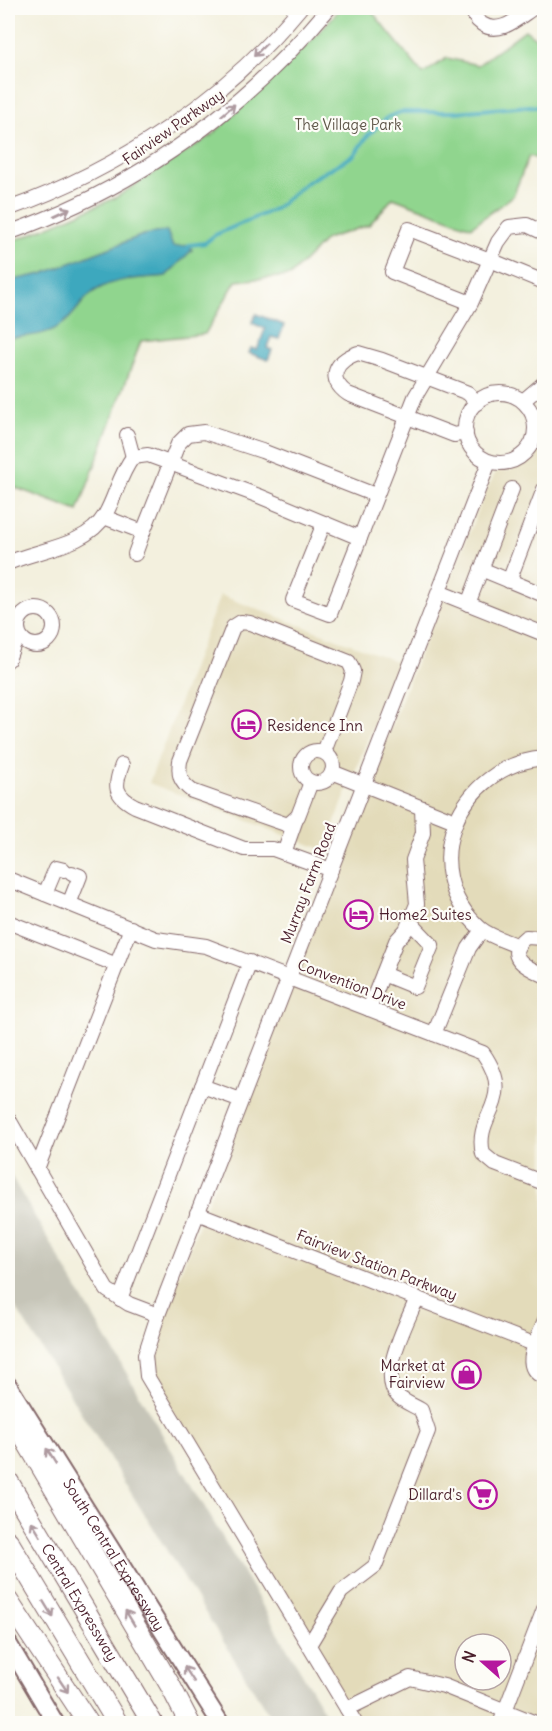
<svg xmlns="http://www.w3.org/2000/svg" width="552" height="1731" viewBox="0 0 552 1731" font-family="Delius,sans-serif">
<rect width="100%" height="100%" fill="#fdfcf7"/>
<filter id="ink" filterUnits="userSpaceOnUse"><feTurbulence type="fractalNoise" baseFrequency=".0167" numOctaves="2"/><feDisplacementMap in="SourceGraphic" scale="12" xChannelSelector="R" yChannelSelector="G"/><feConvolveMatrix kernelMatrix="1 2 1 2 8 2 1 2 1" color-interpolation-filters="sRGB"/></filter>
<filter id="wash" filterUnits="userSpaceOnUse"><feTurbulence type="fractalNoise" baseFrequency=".008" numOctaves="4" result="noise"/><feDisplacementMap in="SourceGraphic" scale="24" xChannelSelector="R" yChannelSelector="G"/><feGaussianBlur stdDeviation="1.35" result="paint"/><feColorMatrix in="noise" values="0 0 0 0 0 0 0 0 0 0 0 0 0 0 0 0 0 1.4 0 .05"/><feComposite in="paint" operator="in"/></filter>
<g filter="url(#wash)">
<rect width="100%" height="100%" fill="#f3f0de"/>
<g fill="#e3dbba" fill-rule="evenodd">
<path d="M544 397V1723H354L145 1364 413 670 487 489 496 472 511 470 525 462 534 451 540 438 541 407ZM465 1644H501V1680H465Z"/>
<path d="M220 595 398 662 324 850 149 783Z"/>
</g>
<path fill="#c6c5b8" d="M10 1174 331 1723H274L8 1295V1175Z"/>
<path fill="#90d58e" stroke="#6d7a5c" stroke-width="1.5" d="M341 8H369L423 74 447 58 478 65 525 30 544 45V161L529 156 513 196 471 227 393 198 369 225 326 239 290 276 236 281 205 334 141 341 78 511 8 485V241L24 237 115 198 211 136 310 42Z"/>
<g fill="#3ea8be" stroke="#446474" stroke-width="1.5">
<path d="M167 231 173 247 189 245 192 250 166 276C144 279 122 277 102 287 85 294 78 311 65 322 49 336 27 336 8 338V281L42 274 143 235Z"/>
<path d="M256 314 284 325 279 339 271 337 267 348 272 350 268 360 249 353 251 348 257 350 265 329 252 323Z"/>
</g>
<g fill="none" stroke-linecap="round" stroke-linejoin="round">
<path stroke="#3ea8be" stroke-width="4" d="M189 245 205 243 215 235 275 209 307 182 354 155 368 135 388 117 401 112H454L530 106 544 108"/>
</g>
</g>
<g filter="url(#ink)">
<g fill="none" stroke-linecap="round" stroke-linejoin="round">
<defs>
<g id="minor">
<path d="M473 8C473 14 476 20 482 24 500 36 519 17 533 8"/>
<path d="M8 209C120 169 224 100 300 8"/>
<path d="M8 233C135 188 243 111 329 8"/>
<path d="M544 233 527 225 509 227 498 242 490 260 544 282"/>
<circle cx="500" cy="428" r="35"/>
<path d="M523 401 544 383"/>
<path d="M466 433 454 435 348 394C326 379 335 361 358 353L382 360 468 393 477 403"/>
<path d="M127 435 133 457"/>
<path d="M104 517 143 532 178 444 188 434 204 432 262 451 375 495"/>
<path d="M324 523 293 600 330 614 360 538"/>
<path d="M135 554 143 532"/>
<path d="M8 563C38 549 86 547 105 515 116 496 119 475 133 457L148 455 259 496 360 538 415 397 471 303 490 260 409 229 392 272 471 303"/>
<path d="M481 569 544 595"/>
<path d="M509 581 544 489"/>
<path d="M439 592 544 634"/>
<path d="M468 604 512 489"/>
<circle cx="36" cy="627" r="18"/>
<path d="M8 660 18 632"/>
<circle cx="317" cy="767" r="16"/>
<path d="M122 765C114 786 114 795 135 806L244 849H273L331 870"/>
<path d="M332 772 455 821"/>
<path d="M311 782 298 816 288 825 192 791C180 782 178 775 180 761L233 627 241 622 250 623 349 662 353 671 351 681 324 752"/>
<path d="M284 853 295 822"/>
<path d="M8 879 156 939 206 946 483 1053C518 1103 473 1113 483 1154L495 1164 544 1183"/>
<path d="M45 894 56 868 64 870"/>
<path d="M69 904 80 876 72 873"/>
<path d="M8 922 117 965"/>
<path d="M544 938 526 937C502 956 527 968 544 975"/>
<path d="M518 946C506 941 491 937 481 929 413 869 459 765 544 758"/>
<path d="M383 974 415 987 432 945 410 922"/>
<path d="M369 1009 396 941 406 930 417 904 413 860 423 833 422 808"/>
<path d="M434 1034 469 948 482 930"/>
<path d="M202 1086 241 1100"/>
<path d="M8 1118 107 1290 129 1304 158 1315"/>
<path d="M37 1169 131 928"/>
<path d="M197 1213 544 1348"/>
<path d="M120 1299 250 962"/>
<path d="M544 1322C538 1338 519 1368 544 1377"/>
<path d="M309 1645 341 1592 375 1566 428 1431 421 1410C413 1405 403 1402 397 1395 378 1375 408 1321 417 1298"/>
<path d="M347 1709 410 1678 444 1686 538 1724"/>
<path d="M356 1724 147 1376 145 1355 158 1315 489 462"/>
<path d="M500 1724 544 1609"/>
</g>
<g id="major">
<path id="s1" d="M8 1385 221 1724"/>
<path d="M8 1643 56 1724"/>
</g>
<g id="highway">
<path d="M8 1403 12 1417 170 1685 190 1724"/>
<path id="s2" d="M8 1481 153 1724"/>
<path d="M8 1541 118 1724"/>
<path d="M8 1601 89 1724"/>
</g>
</defs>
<use href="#minor" stroke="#85686a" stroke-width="16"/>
<use href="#major" stroke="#85686a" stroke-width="20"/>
<use href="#highway" stroke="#85686a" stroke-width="22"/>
<use href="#minor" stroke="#fff" stroke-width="14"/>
<use href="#major" stroke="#fff" stroke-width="16"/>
<use href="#highway" stroke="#fff" stroke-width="20"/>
</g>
<defs><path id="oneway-shaft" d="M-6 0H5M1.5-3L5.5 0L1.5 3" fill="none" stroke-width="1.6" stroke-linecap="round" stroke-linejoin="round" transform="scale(1.5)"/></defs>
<g stroke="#ae9aa0">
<use href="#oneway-shaft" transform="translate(260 50) rotate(135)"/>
<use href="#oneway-shaft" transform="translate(228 110) rotate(-41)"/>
<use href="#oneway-shaft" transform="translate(62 212) rotate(-25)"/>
<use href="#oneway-shaft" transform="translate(51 1456) rotate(-122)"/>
<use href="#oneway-shaft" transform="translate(36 1529) rotate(-121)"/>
<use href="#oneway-shaft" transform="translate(48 1609) rotate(59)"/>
<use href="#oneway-shaft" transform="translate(130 1618) rotate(-121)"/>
<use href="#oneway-shaft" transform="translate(189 1674) rotate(-123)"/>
<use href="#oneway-shaft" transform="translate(63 1685) rotate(56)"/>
</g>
</g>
<defs>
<symbol id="hotel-ring" viewBox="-11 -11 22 22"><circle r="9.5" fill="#fdfcf7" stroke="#b5179e" stroke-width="1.5"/><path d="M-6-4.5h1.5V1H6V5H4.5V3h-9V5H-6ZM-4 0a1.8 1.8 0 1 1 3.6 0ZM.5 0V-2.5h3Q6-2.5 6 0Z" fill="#b5179e"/></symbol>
<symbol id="shop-ring" viewBox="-11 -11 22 22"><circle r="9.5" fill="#fdfcf7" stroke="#b5179e" stroke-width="1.5"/><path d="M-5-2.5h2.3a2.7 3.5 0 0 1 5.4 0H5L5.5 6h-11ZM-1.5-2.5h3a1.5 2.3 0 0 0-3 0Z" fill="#b5179e"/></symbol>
<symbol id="supermarket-ring" viewBox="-11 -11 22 22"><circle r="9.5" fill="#fdfcf7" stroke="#b5179e" stroke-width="1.5"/><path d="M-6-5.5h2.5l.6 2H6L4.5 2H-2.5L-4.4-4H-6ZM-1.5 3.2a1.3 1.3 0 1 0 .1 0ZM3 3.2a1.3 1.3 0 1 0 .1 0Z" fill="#b5179e"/></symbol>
</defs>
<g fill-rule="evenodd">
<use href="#hotel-ring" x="230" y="708" width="33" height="33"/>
<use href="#hotel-ring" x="342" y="898" width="33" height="33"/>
<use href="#shop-ring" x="450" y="1358" width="33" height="33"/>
<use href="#supermarket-ring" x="466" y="1478" width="33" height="33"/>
</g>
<g text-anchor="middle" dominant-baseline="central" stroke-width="4.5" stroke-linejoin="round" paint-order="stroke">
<g font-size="15" fill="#5f5649" stroke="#fdfcf7">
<text x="348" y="124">The Village Park</text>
</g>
<g font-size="15" fill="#4a1f2b" stroke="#fdfcf7">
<text transform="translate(173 127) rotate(-35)">Fairview Parkway</text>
<text transform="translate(308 883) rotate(-69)">Murray Farm Road</text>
<text transform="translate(352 984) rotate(21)">Convention Drive</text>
<text transform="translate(377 1265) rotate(21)">Fairview Station Parkway</text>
<text stroke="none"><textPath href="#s1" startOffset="200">South Central Expressway</textPath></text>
<text stroke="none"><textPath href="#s2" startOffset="141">Central Expressway</textPath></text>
</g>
<g font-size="15" fill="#4a1f2b" stroke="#fdfcf7" text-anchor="start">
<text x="267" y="725">Residence Inn</text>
<text x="379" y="914">Home2 Suites</text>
<text x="445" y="1365" text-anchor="end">Market at<tspan x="445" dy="17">Fairview</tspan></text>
<text x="462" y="1494" text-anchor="end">Dillard's</text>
</g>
</g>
<rect width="552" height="1731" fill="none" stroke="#fdfcf7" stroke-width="30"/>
<g transform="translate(483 1662) rotate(291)"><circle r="28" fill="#fdfcf7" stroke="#b5a4a5" stroke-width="1.5"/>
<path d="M0-4.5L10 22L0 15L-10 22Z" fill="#b5179e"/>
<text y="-9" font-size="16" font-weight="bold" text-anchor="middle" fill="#4a1f2b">N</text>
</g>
</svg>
